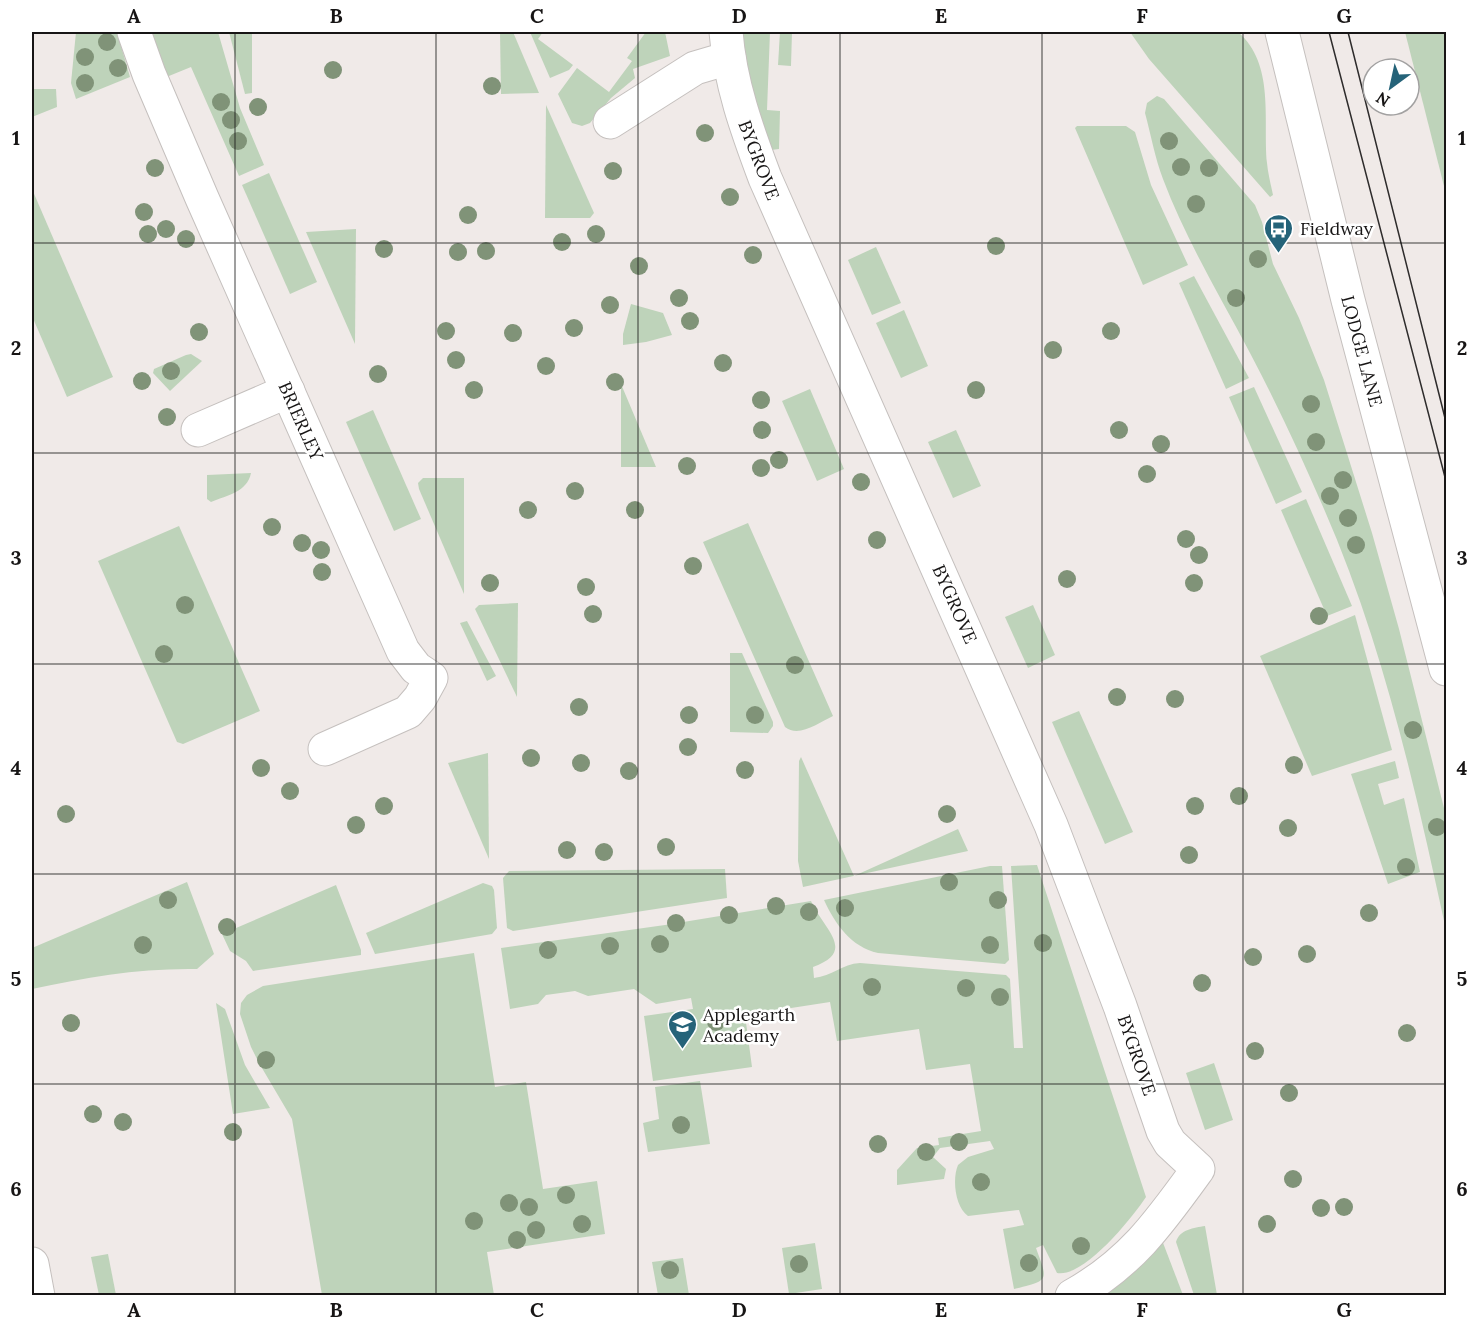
<svg xmlns="http://www.w3.org/2000/svg" width="1478" height="1327" viewBox="0 0 1478 1327" font-family="Lora,serif">
<rect width="100%" height="100%" fill="#f0eae8"/>
<g fill="#bed3ba">
<path d="M76 32H117L130 77 76 99 71 83Z"/>
<path d="M148 32H218L240 108 264 165 239 176 191 67 164 78Z"/>
<path d="M229 32H252V93L245 94Z"/>
<path d="M500 32H513L539 93 501 94Z"/>
<path d="M530 32H543L538 39 573 65 569 70 550 78Z"/>
<path d="M646 32H665L670 56 633 69 635 78 611 98 590 123 582 126 572 123 558 94 577 68 609 92 632 61 627 58Z"/>
<path d="M742 32H770L767 110 780 111 779 149 771 150 749 80Z"/>
<path d="M780 32H792L791 66 778 65Z"/>
<path d="M1130 32H1238C1275 64 1263 119 1267 163 1268 174 1271 185 1273 195L1270 197 1149 59Z"/>
<path d="M1405 32H1446V194Z"/>
<path d="M32 89H56L57 107 32 117Z"/>
<path d="M1157 96 1164 99 1255 205 1262 222 1273 264 1299 318 1324 380 1372 533 1399 629 1446 816V930C1415 787 1383 644 1324 509 1301 456 1277 404 1250 353 1220 296 1186 240 1163 179 1155 158 1151 135 1145 113L1147 103Z"/>
<path d="M546 105 594 213 590 218H545Z"/>
<path d="M1077 126H1126L1135 132 1151 185 1188 265 1143 285 1075 128Z"/>
<path d="M269 173 317 282 290 294 242 185Z"/>
<path d="M32 189 113 377 67 397 32 316Z"/>
<path d="M356 229 355 344 306 232Z"/>
<path d="M876 247 901 303 872 315 848 260Z"/>
<path d="M1194 276 1249 378 1226 389 1179 283Z"/>
<path d="M631 304 663 313 672 335 646 342 623 345V334Z"/>
<path d="M904 310 928 366 901 378 876 323Z"/>
<path d="M191 354 202 361 170 391 153 373 154 369 186 355Z"/>
<path d="M621 384 656 467H621Z"/>
<path d="M1254 387 1302 492 1276 504 1229 397Z"/>
<path d="M810 389 844 469 817 481 782 401Z"/>
<path d="M373 410 421 519 394 531 346 422Z"/>
<path d="M956 430 981 486 953 498 928 442Z"/>
<path d="M251 473C247 492 228 495 211 502L207 499V475Z"/>
<path d="M423 478H464V594L419 489 418 483Z"/>
<path d="M1306 499 1352 606 1327 616 1281 510Z"/>
<path d="M748 523 833 716C818 723 799 738 785 727L703 542Z"/>
<path d="M179 526 260 711 183 744 177 742 98 561Z"/>
<path d="M518 603 517 697 475 609 479 605Z"/>
<path d="M1033 605 1055 655 1028 668 1005 617Z"/>
<path d="M1355 615 1392 750 1312 776 1260 656Z"/>
<path d="M467 621 496 676 487 681 460 623Z"/>
<path d="M730 653H742L773 722V726L768 733 730 732Z"/>
<path d="M1079 711 1133 832 1105 844 1052 722Z"/>
<path d="M488 753 489 859 448 763Z"/>
<path d="M801 757 854 876 958 829 968 851 803 887 798 861 799 761Z"/>
<path d="M1395 761 1399 778 1378 784 1384 805 1404 798 1420 872 1388 884 1351 774Z"/>
<path d="M1037 865 1146 1197C1132 1218 1084 1278 1057 1273L1043 1245 1036 1248C1048 1281 1050 1280 1014 1289L1003 1229 1024 1225 1019 1210 968 1216C955 1207 952 1179 958 1165L968 1157 994 1149 990 1141 940 1148 933 1157 946 1169 944 1179 897 1185V1170L917 1148 939 1145 938 1138 981 1131 970 1064 926 1070 919 1029 837 1041 830 1002 745 1015 752 1067 653 1081 644 1016 693 1009 691 998 656 1004 634 989 588 996 575 991 546 995 538 1004 510 1009 501 948 665 925 811 901C823 929 858 951 813 967L814 978C832 976 842 964 860 963L1006 975 1010 979 1014 1048H1023L1011 866Z"/>
<path d="M990 866H1002L1009 960 1005 964 878 953C851 947 835 924 824 900Z"/>
<path d="M725 869 727 898 513 931 507 928 503 878 509 871Z"/>
<path d="M187 882 214 954 197 969C140 968 87 977 32 989V948Z"/>
<path d="M483 883 492 886 494 890 497 928 492 934 375 954 366 933Z"/>
<path d="M336 885 361 950V955L253 971 246 961 230 951 222 934Z"/>
<path d="M474 953 495 1087 526 1082 543 1189 597 1181 605 1234 487 1252 494 1295H322L292 1119 259 1063 251 1047 240 1014 241 1003 247 995 263 986Z"/>
<path d="M216 1003 225 1009 245 1065 270 1108 233 1114Z"/>
<path d="M1214 1063 1233 1120 1205 1130 1186 1073Z"/>
<path d="M700 1081 710 1144 648 1152 643 1123 659 1119 655 1087Z"/>
<path d="M1205 1226 1217 1295H1194L1176 1242C1180 1229 1194 1228 1205 1226Z"/>
<path d="M1160 1235 1183 1295 1093 1296Z"/>
<path d="M815 1243 822 1289 789 1294 782 1248Z"/>
<path d="M108 1254 116 1295H99L91 1257Z"/>
<path d="M683 1258 689 1295H658L652 1262Z"/>
</g>
<g fill="none" stroke-linecap="round" stroke-linejoin="round">
<defs>
<g id="minor">
<path d="M134 32 149 74 202 198 403 651 416 668 431 678 420 698 408 712 325 749"/>
<path d="M726 32C730 83 747 130 765 178L1051 825 1120 1006 1163 1131 1170 1143 1198 1169C1159 1223 1131 1263 1072 1296"/>
<path d="M1282 32 1348 300 1446 669"/>
<path d="M610 122 695 68 729 58"/>
<path d="M198 430 288 391"/>
<path d="M32 1264 38 1296"/>
</g>
</defs>
<use href="#minor" stroke="#c5c0be" stroke-width="35"/>
<use href="#minor" stroke="#fff" stroke-width="33"/>
<g stroke="#2e2c2c" stroke-width="1.5">
<path d="M1329 32 1446 481"/>
<path d="M1348 32 1446 422"/>
</g>
</g>
<g fill="#809378">
<circle cx="107" cy="42" r="9"/>
<circle cx="85" cy="57" r="9"/>
<circle cx="118" cy="68" r="9"/>
<circle cx="333" cy="70" r="9"/>
<circle cx="85" cy="83" r="9"/>
<circle cx="492" cy="86" r="9"/>
<circle cx="221" cy="102" r="9"/>
<circle cx="258" cy="107" r="9"/>
<circle cx="231" cy="120" r="9"/>
<circle cx="705" cy="133" r="9"/>
<circle cx="238" cy="141" r="9"/>
<circle cx="1169" cy="141" r="9"/>
<circle cx="1181" cy="167" r="9"/>
<circle cx="155" cy="168" r="9"/>
<circle cx="1209" cy="168" r="9"/>
<circle cx="613" cy="171" r="9"/>
<circle cx="730" cy="197" r="9"/>
<circle cx="1196" cy="204" r="9"/>
<circle cx="144" cy="212" r="9"/>
<circle cx="468" cy="215" r="9"/>
<circle cx="166" cy="229" r="9"/>
<circle cx="148" cy="234" r="9"/>
<circle cx="596" cy="234" r="9"/>
<circle cx="186" cy="239" r="9"/>
<circle cx="562" cy="242" r="9"/>
<circle cx="996" cy="246" r="9"/>
<circle cx="384" cy="249" r="9"/>
<circle cx="486" cy="251" r="9"/>
<circle cx="458" cy="252" r="9"/>
<circle cx="753" cy="255" r="9"/>
<circle cx="1258" cy="259" r="9"/>
<circle cx="639" cy="266" r="9"/>
<circle cx="679" cy="298" r="9"/>
<circle cx="1236" cy="298" r="9"/>
<circle cx="610" cy="305" r="9"/>
<circle cx="690" cy="321" r="9"/>
<circle cx="574" cy="328" r="9"/>
<circle cx="446" cy="331" r="9"/>
<circle cx="1111" cy="331" r="9"/>
<circle cx="199" cy="332" r="9"/>
<circle cx="513" cy="333" r="9"/>
<circle cx="1053" cy="350" r="9"/>
<circle cx="456" cy="360" r="9"/>
<circle cx="723" cy="363" r="9"/>
<circle cx="546" cy="366" r="9"/>
<circle cx="171" cy="371" r="9"/>
<circle cx="378" cy="374" r="9"/>
<circle cx="142" cy="381" r="9"/>
<circle cx="615" cy="382" r="9"/>
<circle cx="474" cy="390" r="9"/>
<circle cx="976" cy="390" r="9"/>
<circle cx="761" cy="400" r="9"/>
<circle cx="1311" cy="404" r="9"/>
<circle cx="167" cy="417" r="9"/>
<circle cx="762" cy="430" r="9"/>
<circle cx="1119" cy="430" r="9"/>
<circle cx="1316" cy="442" r="9"/>
<circle cx="1161" cy="444" r="9"/>
<circle cx="779" cy="460" r="9"/>
<circle cx="687" cy="466" r="9"/>
<circle cx="761" cy="468" r="9"/>
<circle cx="1147" cy="474" r="9"/>
<circle cx="1343" cy="480" r="9"/>
<circle cx="861" cy="482" r="9"/>
<circle cx="575" cy="491" r="9"/>
<circle cx="1330" cy="496" r="9"/>
<circle cx="528" cy="510" r="9"/>
<circle cx="635" cy="510" r="9"/>
<circle cx="1348" cy="518" r="9"/>
<circle cx="272" cy="527" r="9"/>
<circle cx="1186" cy="539" r="9"/>
<circle cx="877" cy="540" r="9"/>
<circle cx="302" cy="543" r="9"/>
<circle cx="1356" cy="545" r="9"/>
<circle cx="321" cy="550" r="9"/>
<circle cx="1199" cy="555" r="9"/>
<circle cx="693" cy="566" r="9"/>
<circle cx="322" cy="572" r="9"/>
<circle cx="1067" cy="579" r="9"/>
<circle cx="490" cy="583" r="9"/>
<circle cx="1194" cy="583" r="9"/>
<circle cx="586" cy="587" r="9"/>
<circle cx="185" cy="605" r="9"/>
<circle cx="593" cy="614" r="9"/>
<circle cx="1319" cy="616" r="9"/>
<circle cx="164" cy="654" r="9"/>
<circle cx="795" cy="665" r="9"/>
<circle cx="1117" cy="697" r="9"/>
<circle cx="1175" cy="699" r="9"/>
<circle cx="579" cy="707" r="9"/>
<circle cx="689" cy="715" r="9"/>
<circle cx="755" cy="715" r="9"/>
<circle cx="1413" cy="730" r="9"/>
<circle cx="688" cy="747" r="9"/>
<circle cx="531" cy="758" r="9"/>
<circle cx="581" cy="763" r="9"/>
<circle cx="1294" cy="765" r="9"/>
<circle cx="261" cy="768" r="9"/>
<circle cx="745" cy="770" r="9"/>
<circle cx="629" cy="771" r="9"/>
<circle cx="290" cy="791" r="9"/>
<circle cx="1239" cy="796" r="9"/>
<circle cx="384" cy="806" r="9"/>
<circle cx="1195" cy="806" r="9"/>
<circle cx="66" cy="814" r="9"/>
<circle cx="947" cy="814" r="9"/>
<circle cx="356" cy="825" r="9"/>
<circle cx="1437" cy="827" r="9"/>
<circle cx="1288" cy="828" r="9"/>
<circle cx="666" cy="847" r="9"/>
<circle cx="567" cy="850" r="9"/>
<circle cx="604" cy="852" r="9"/>
<circle cx="1189" cy="855" r="9"/>
<circle cx="1406" cy="867" r="9"/>
<circle cx="949" cy="882" r="9"/>
<circle cx="168" cy="900" r="9"/>
<circle cx="998" cy="900" r="9"/>
<circle cx="776" cy="906" r="9"/>
<circle cx="845" cy="908" r="9"/>
<circle cx="809" cy="912" r="9"/>
<circle cx="1369" cy="913" r="9"/>
<circle cx="729" cy="915" r="9"/>
<circle cx="676" cy="923" r="9"/>
<circle cx="227" cy="927" r="9"/>
<circle cx="1043" cy="943" r="9"/>
<circle cx="660" cy="944" r="9"/>
<circle cx="143" cy="945" r="9"/>
<circle cx="990" cy="945" r="9"/>
<circle cx="610" cy="946" r="9"/>
<circle cx="548" cy="950" r="9"/>
<circle cx="1307" cy="954" r="9"/>
<circle cx="1253" cy="957" r="9"/>
<circle cx="1202" cy="983" r="9"/>
<circle cx="872" cy="987" r="9"/>
<circle cx="966" cy="988" r="9"/>
<circle cx="1000" cy="997" r="9"/>
<circle cx="716" cy="1022" r="9"/>
<circle cx="71" cy="1023" r="9"/>
<circle cx="1407" cy="1033" r="9"/>
<circle cx="1255" cy="1051" r="9"/>
<circle cx="266" cy="1060" r="9"/>
<circle cx="1289" cy="1093" r="9"/>
<circle cx="93" cy="1114" r="9"/>
<circle cx="123" cy="1122" r="9"/>
<circle cx="681" cy="1125" r="9"/>
<circle cx="233" cy="1132" r="9"/>
<circle cx="959" cy="1142" r="9"/>
<circle cx="878" cy="1144" r="9"/>
<circle cx="926" cy="1152" r="9"/>
<circle cx="1293" cy="1179" r="9"/>
<circle cx="981" cy="1182" r="9"/>
<circle cx="566" cy="1195" r="9"/>
<circle cx="509" cy="1203" r="9"/>
<circle cx="529" cy="1207" r="9"/>
<circle cx="1344" cy="1207" r="9"/>
<circle cx="1321" cy="1208" r="9"/>
<circle cx="474" cy="1221" r="9"/>
<circle cx="582" cy="1224" r="9"/>
<circle cx="1267" cy="1224" r="9"/>
<circle cx="536" cy="1230" r="9"/>
<circle cx="517" cy="1240" r="9"/>
<circle cx="1081" cy="1246" r="9"/>
<circle cx="1029" cy="1263" r="9"/>
<circle cx="799" cy="1264" r="9"/>
<circle cx="670" cy="1270" r="9"/>
</g>
<path fill="none" stroke="#171515" stroke-width="1.5" stroke-opacity="0.55" d="M235 32V1296M436 32V1296M638 32V1296M840 32V1296M1042 32V1296M1243 32V1296M32 243H1446M32 453H1446M32 664H1446M32 874H1446M32 1084H1446"/>
<defs>
<symbol id="bus-pin" viewBox="-11 -11 22 30"><path d="M0 17L-7.5 6A9.5 9.5 0 1 1 7.5 6Z" fill="#256379" stroke="#fff"/><path d="M-5-6H5V4H4V6H2V4H-2V6H-4V4H-5ZM-3.5-4V0h7V-4ZM-3.5 1.2v1.5H-2V1.2ZM2 1.2v1.5H3.5V1.2Z" fill="#fff"/></symbol>
<symbol id="school-pin" viewBox="-11 -11 22 30"><path d="M0 17L-7.5 6A9.5 9.5 0 1 1 7.5 6Z" fill="#256379" stroke="#fff"/><path d="M0-5L7-2L0 1L-7-2ZM-4 1L0 2.5L4 1V4Q0 6-4 4Z" fill="#fff"/></symbol>
</defs>
<g fill-rule="evenodd">
<use href="#bus-pin" x="1262" y="212" width="33" height="45"/>
<use href="#school-pin" x="666" y="1008" width="33" height="45"/>
</g>
<g text-anchor="middle" dominant-baseline="central" stroke-width="5" stroke-linejoin="round" paint-order="stroke">
<g font-size="18" fill="#171515" stroke="#fff">
<text transform="translate(759 160) rotate(69)">BYGROVE</text>
<text transform="translate(1362 351) rotate(75)">LODGE LANE</text>
<text transform="translate(301 421) rotate(66)">BRIERLEY</text>
<text transform="translate(955 604) rotate(66)">BYGROVE</text>
<text transform="translate(1137 1055) rotate(71)">BYGROVE</text>
</g>
<g font-size="18" fill="#171515" stroke="#fff" text-anchor="start">
<text x="1300" y="228">Fieldway</text>
<text x="703" y="1014">Applegarth<tspan x="703" dy="21">Academy</tspan></text>
</g>
</g>
<rect width="1478" height="1327" fill="none" stroke="#ffffff" stroke-width="66"/>
<g transform="translate(1391 87) rotate(213)"><circle r="28" fill="#ffffff" stroke="#a2a1a1" stroke-width="1.5"/>
<path d="M0-4.5L10 22L0 15L-10 22Z" fill="#256379"/>
<text y="-9" font-size="16" font-weight="bold" text-anchor="middle" fill="#171515">N</text>
</g>
<rect x="33" y="33" width="1412" height="1261" fill="none" stroke="#171515" stroke-width="2"/>
<g font-size="20" text-anchor="middle" font-weight="bold" fill="#171515">
<text x="134" y="23">A</text>
<text x="336" y="23">B</text>
<text x="537" y="23">C</text>
<text x="739" y="23">D</text>
<text x="941" y="23">E</text>
<text x="1142" y="23">F</text>
<text x="1344" y="23">G</text>
<text x="16" y="145">1</text>
<text x="1462" y="145">1</text>
<text x="16" y="355">2</text>
<text x="1462" y="355">2</text>
<text x="16" y="565">3</text>
<text x="1462" y="565">3</text>
<text x="16" y="775">4</text>
<text x="1462" y="775">4</text>
<text x="16" y="986">5</text>
<text x="1462" y="986">5</text>
<text x="16" y="1196">6</text>
<text x="1462" y="1196">6</text>
<text x="134" y="1317">A</text>
<text x="336" y="1317">B</text>
<text x="537" y="1317">C</text>
<text x="739" y="1317">D</text>
<text x="941" y="1317">E</text>
<text x="1142" y="1317">F</text>
<text x="1344" y="1317">G</text>
</g>
</svg>
